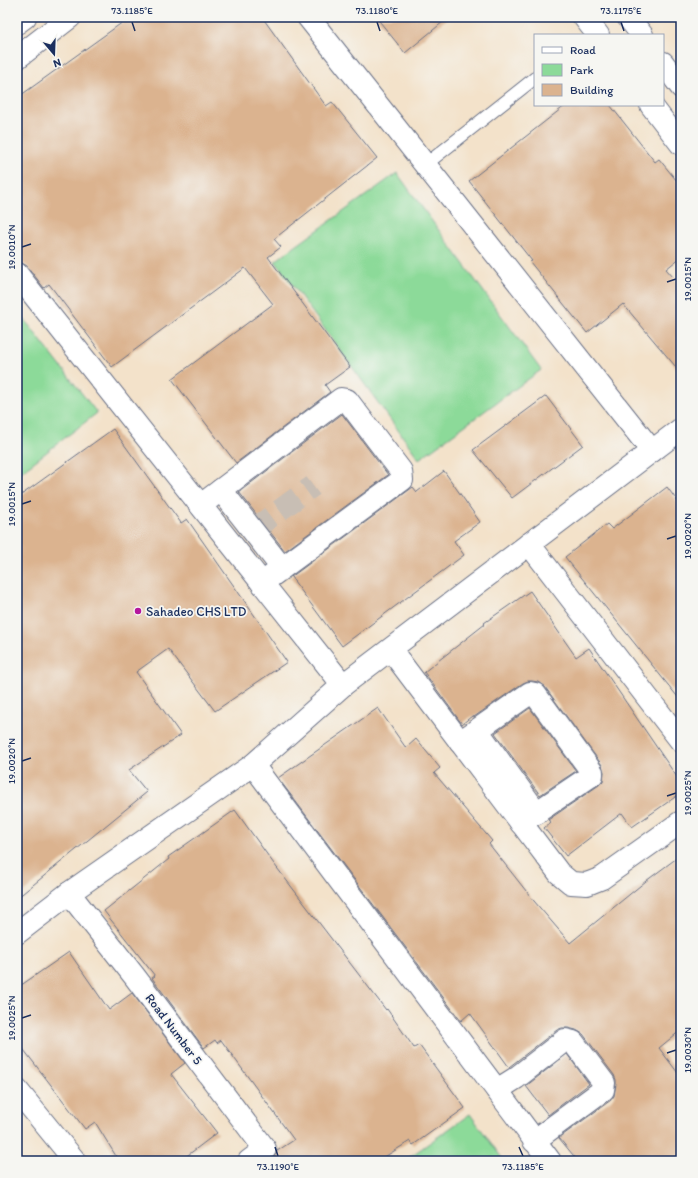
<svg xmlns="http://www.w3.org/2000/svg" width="698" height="1178" viewBox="0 0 698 1178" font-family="Itim,sans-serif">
<rect width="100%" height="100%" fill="#f6f6f2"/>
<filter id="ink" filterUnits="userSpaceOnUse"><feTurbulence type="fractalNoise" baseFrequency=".025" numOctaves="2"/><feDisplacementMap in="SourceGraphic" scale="8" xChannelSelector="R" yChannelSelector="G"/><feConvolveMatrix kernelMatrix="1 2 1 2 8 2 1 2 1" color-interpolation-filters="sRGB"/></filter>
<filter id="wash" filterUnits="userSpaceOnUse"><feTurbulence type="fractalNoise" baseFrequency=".012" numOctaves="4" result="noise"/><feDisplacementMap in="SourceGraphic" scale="16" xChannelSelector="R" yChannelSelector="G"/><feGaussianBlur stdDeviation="0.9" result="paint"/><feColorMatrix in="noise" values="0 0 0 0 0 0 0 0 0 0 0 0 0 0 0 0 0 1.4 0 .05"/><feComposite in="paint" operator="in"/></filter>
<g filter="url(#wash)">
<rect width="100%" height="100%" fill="#f3e2ca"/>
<g fill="#8cda99" stroke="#54847c">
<path d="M397 173 541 370 419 459 275 261Z"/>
<path d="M17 310 97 413 17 475Z"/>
<path d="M470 1114 504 1161H404Z"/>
</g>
<g id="blocks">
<g fill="#dbb38f">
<path d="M130 17H262L326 106 332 102 377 158 274 239 281 247 268 257 350 367 325 385 330 392 236 463 172 379 273 304 245 268 112 367 49 284 44 288 27 266 22 263 17 262V98Z"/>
<path d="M376 17H449L405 53Z"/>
<path d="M566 105H610L655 162 659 159 681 186V257L666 269 681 286V373L623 304 587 333 530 262 532 261 469 181Z"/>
<path d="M546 396 583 445 512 498 473 450Z"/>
<path d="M342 414 388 475 285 551 239 492Z"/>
<path d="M113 429 181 523 187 519 287 662 215 711 168 649 136 672 181 735 129 770 147 792 17 898V498Z"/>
<path d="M444 471 480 522 454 541 464 555 342 646 291 577 413 487 417 492Z"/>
<path d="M667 487 681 506V701L565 557 607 524 612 529Z"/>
<path d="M530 591 576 657 589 648 681 783V793L632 827 622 813 566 856 544 828 551 822 548 820 599 785 603 781 604 772 602 765 545 687 538 682 532 681H528L523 683 474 717 472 716 462 724 424 672 485 624 484 623Z"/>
<path d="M378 708 406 748 416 739 440 768 434 773 492 841 489 844 534 901 570 943 646 881 681 855V1030L659 1048 681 1077V1161H578L559 1138 611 1100 614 1096 616 1084V1080L614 1075 583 1034 576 1030 568 1028H562L557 1030 509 1067 470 1013 461 1021 278 778Z"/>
<path d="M530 708 576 771 540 795 495 733Z"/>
<path d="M235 810 274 864 386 1010 387 1009 414 1048 419 1045 465 1108 413 1145 410 1141 378 1161H270L276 1154 277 1151 294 1140 221 1040 217 1043 215 1040 204 1048 152 978 155 976 104 911 169 859 168 857Z"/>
<path d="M69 952 109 1010 132 993 185 1063 171 1074 217 1133 180 1161H119L95 1122 85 1129 17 1041V988Z"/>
<path d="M567 1054 589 1084 548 1115 526 1086Z"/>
</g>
</g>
</g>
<g filter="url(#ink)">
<use href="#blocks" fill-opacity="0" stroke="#676e84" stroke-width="1"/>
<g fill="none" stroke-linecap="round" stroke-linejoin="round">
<path stroke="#c8beb4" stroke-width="22" stroke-dasharray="22 11" stroke-linecap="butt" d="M253 530 313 486"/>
<defs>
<path id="service" d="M425 165 535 78"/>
<g id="minor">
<path d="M308 17 652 451"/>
<path d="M17 23 25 17"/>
<path d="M17 274 343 685"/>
<path d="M221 490 282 568"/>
<path d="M201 505 341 399 347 400 401 471 402 480 262 583"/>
<path d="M529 544 681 741"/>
<path d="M391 650 559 873 571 883 587 884 602 878 681 822"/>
<path d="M477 730 537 813"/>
<path d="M460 742 530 693 535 694 592 772V775L521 823"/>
<path d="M253 765 550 1161"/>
<path d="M69 893 135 977 265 1149 249 1161"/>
<path d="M17 933 69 893 253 765 343 685 681 429"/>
<path d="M17 1090 75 1161"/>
<path d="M497 1090 516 1078 565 1040 573 1042 604 1083 603 1090 534 1141"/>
</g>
<g id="tertiary">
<path d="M584 17 598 35"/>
<path d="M628 17 642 35"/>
<path d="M17 58 70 17"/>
<path d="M663 63 681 87"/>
<path d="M651 105 681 144"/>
</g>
</defs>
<use href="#service" stroke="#676e84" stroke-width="14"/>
<use href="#minor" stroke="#676e84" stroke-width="24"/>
<use href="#tertiary" stroke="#676e84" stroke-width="24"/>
<use href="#service" stroke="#fff" stroke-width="12"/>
<use href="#minor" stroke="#fff" stroke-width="22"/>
<use href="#tertiary" stroke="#fff" stroke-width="22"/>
</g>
</g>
<path fill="none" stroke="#1b2f5e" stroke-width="1.5" d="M132 22 135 31M377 22 380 31M621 22 624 31M22 247 31 244M667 282 676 279M22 504 31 501M667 539 676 536M22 761 31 758M667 796 676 793M22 1018 31 1015M667 1053 676 1050M275 1147 278 1156M519 1147 523 1156"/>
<circle fill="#b5179e" stroke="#f6f6f2" stroke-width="1.5" cx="138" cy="611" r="4"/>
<g text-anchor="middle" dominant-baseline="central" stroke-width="3.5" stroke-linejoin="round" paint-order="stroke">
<g font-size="13" fill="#1b2f5e" stroke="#f6f6f2" text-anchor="start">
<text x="146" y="611">Sahadeo CHS LTD</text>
</g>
<g font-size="13" fill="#1b2f5e" stroke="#f6f6f2">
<text transform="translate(174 1029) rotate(53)">Road Number 5</text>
</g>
</g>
<rect width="698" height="1178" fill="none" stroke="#f6f6f2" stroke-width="44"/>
<rect x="534" y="34" width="130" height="72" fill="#f6f6f2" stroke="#9ea6b7"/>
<rect x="542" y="47" width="20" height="6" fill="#ffffff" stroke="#9ea6b7"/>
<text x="570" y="54" font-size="12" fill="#1b2f5e">Road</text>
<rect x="542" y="64" width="20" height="12" fill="#8cda99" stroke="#9ea6b7"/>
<text x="570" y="74" font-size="12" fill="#1b2f5e">Park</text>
<rect x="542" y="84" width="20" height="12" fill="#dbb38f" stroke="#9ea6b7"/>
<text x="570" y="94" font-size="12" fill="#1b2f5e">Building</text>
<g transform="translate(54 54) rotate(161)" stroke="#f6f6f2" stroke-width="3" paint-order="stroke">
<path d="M0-3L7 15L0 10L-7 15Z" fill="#1b2f5e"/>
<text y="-6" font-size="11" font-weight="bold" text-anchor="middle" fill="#1b2f5e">N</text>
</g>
<rect x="22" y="22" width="654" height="1134" fill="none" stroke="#1b2f5e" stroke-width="1.5"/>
<g font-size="10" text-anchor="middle" fill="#1b2f5e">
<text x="132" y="14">73.1185°E</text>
<text x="377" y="14">73.1180°E</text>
<text x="621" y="14">73.1175°E</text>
<text transform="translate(11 247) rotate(-90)" y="4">19.0010°N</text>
<text transform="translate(687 279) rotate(-90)" y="4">19.0015°N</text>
<text transform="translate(11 504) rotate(-90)" y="4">19.0015°N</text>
<text transform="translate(687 536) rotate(-90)" y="4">19.0020°N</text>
<text transform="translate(11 761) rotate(-90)" y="4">19.0020°N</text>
<text transform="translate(687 793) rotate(-90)" y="4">19.0025°N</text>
<text transform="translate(11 1018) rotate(-90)" y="4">19.0025°N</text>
<text transform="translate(687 1050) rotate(-90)" y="4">19.0030°N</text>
<text x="278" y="1170">73.1190°E</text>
<text x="523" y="1170">73.1185°E</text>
</g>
</svg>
